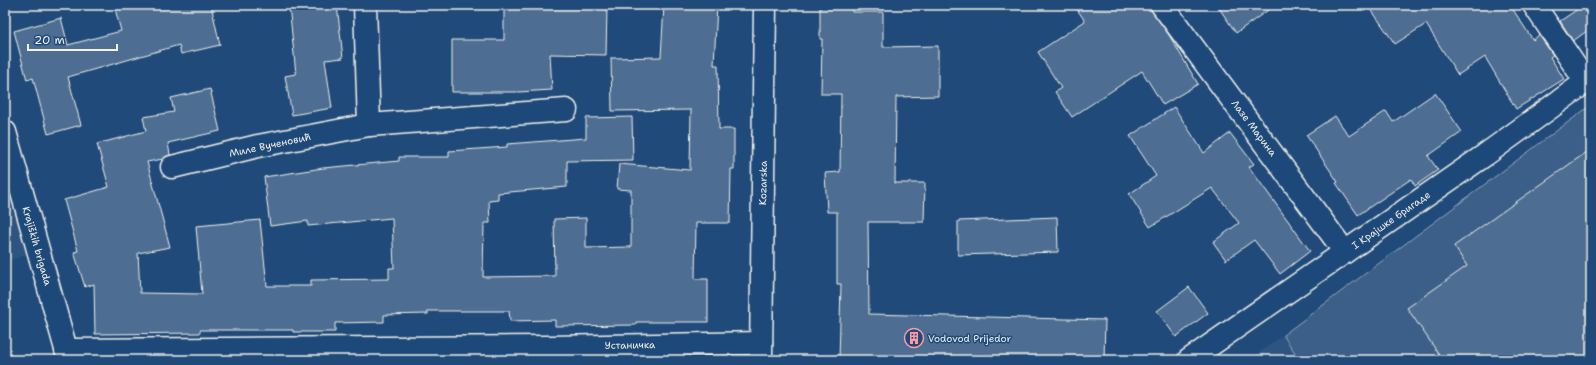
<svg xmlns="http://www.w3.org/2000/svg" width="1596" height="365" viewBox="0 0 1596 365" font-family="'Shantell Sans',sans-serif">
<rect width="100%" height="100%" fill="#1f4a7a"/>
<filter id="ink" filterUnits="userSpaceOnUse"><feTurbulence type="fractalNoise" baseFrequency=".025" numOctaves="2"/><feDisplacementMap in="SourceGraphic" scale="8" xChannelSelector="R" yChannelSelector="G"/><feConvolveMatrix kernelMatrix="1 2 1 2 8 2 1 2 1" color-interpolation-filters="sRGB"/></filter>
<g filter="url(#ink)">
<g fill="#2d5581">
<path d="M5 173 31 253 5 262Z"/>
<path d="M1283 335 1300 360H1249Z"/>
</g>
<path fill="#3a5f88" stroke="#97a8b8" d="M1591 105V360H1300L1283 335Z"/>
<g fill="#4d6e92" stroke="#f4f1e8">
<path d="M114 5H211L220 45 181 54 179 45 68 77 81 125 48 134 33 78 27 80 14 31 61 18 68 45 121 31Z"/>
<path d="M289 5H337L343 58 325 60 332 108 292 115 285 76 296 74Z"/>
<path d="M504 5 607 8 606 55 550 54 552 90 519 92H452V40H504Z"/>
<path d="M664 5H717L714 65H718L719 129H734V169H731L730 223H696L695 279H708V322H636V325L555 326V320L510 321 509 311H428V314L384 315V322L335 323V332H293V330H200V333L95 334 94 284 85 287 74 252 78 251 64 200 109 187 97 144 146 131 143 117 174 112 171 98 210 89 220 131 168 143 170 155 163 159 147 162 170 247 138 253 140 293 202 294 196 226 260 220 267 286H311V280L389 279V268H394L392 218 308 226V221L270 226 264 177 323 168 399 161V157H449V151L507 147V144L586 138V118L632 117 633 160 567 161V187L498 193V200L489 201 490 223H484L483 277 555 276 554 219 586 218V248L631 247V190L617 189 619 164 690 170 691 110 612 111 611 58 661 57Z"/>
<path d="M820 5H852V12H883V47L938 46V96L896 97 895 183H925L924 222H868L869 314 1105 320 1104 360H839L841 284H837V212H827L825 173 840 172 841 94H821L822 39H820Z"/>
<path d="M1074 5H1148L1169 35 1198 84 1163 105 1142 71 1072 117 1055 92 1061 88 1038 52 1085 21Z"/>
<path d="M1217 5H1275L1236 33Z"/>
<path d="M1368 5H1510L1533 40 1539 35 1553 55 1550 57 1564 79 1516 109 1485 57 1458 75 1426 24 1395 44Z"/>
<path d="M1584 5H1591V28L1573 41 1560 21Z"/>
<path d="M1435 93 1462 132 1428 156 1438 170 1415 186 1411 179 1358 215 1336 183 1338 182 1306 135 1335 116 1349 136 1386 111 1393 122Z"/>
<path d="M1174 107 1204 153 1230 133 1254 164 1249 167 1310 251 1280 274 1254 240 1226 260 1213 242 1239 223 1212 188 1150 227 1129 194 1156 176 1130 136Z"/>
<path d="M1591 149V360H1443L1407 308 1467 266 1454 246Z"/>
<path d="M1057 217 1058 252 958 255V221Z"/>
<path d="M1189 287 1208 313 1176 337 1157 311Z"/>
</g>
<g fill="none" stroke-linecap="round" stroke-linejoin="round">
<defs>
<g id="minor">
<path d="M365 5 369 125"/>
<path d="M1162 5 1345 252"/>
<path d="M1534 5 1586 82"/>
<path d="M5 132 69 360"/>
<path d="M172 167 258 146 369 125 566 110"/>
<path d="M66 350 551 347 761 343"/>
<path d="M1189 360 1485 155 1591 78"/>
</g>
<path id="tertiary" d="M761 360 765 5"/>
</defs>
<use href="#minor" stroke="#f4f1e8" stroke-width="25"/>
<use href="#tertiary" stroke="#f4f1e8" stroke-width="25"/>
<use href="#minor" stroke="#1f4a7a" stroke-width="22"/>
<use href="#tertiary" stroke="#1f4a7a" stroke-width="22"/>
</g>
</g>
<defs>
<symbol id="building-ring" viewBox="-11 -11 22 22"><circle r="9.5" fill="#1f4a7a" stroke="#ff9aa2" stroke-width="1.5"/><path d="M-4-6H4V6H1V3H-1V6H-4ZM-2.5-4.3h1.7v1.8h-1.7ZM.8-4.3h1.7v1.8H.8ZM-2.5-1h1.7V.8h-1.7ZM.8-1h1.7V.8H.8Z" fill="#ff9aa2"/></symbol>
</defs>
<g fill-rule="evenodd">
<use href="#building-ring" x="903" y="327" width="22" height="22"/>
</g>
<g text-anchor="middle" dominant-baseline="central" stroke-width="3" stroke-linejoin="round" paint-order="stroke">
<g font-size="10" fill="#f4f1e8" stroke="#1f4a7a">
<text transform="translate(1254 128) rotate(53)">Лазе Марина</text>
<text transform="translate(270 145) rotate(-12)">Миле Вученовић</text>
<text transform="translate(763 183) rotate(-89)">Kozarska</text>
<text transform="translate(1391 220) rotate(-35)">I Крајшке бригаде</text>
<text transform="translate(37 246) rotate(74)">Krajiških brigada</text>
<text transform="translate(630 345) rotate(-1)">Устаничка</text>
</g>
<g font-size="10" fill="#f4f1e8" stroke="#1f4a7a" text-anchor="start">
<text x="928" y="338">Vodovod Prijedor</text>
</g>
</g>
<rect width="1596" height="365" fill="none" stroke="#1f4a7a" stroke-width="20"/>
<rect x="10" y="10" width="1576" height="345" fill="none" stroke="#f4f1e8" stroke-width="1.5" filter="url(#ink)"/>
<path d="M28 44v6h89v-6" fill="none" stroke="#f4f1e8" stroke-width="2"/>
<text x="34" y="44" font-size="12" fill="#f4f1e8" stroke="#1f4a7a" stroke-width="3" paint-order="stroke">20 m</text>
</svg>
